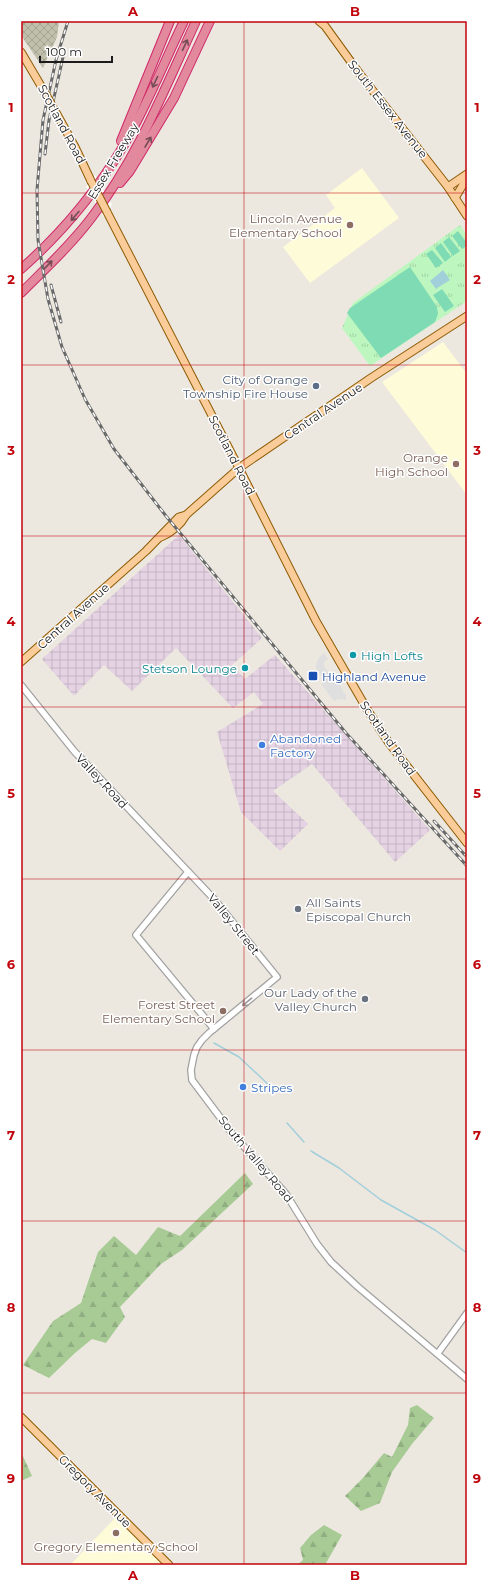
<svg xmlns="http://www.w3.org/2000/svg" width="488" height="1586" viewBox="0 0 488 1586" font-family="Montserrat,sans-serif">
<defs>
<pattern id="industrial-grid" width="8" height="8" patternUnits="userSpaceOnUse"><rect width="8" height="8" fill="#e5d2e3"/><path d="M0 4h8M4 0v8" fill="none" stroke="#c4b4c2"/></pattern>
<pattern id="construction-cross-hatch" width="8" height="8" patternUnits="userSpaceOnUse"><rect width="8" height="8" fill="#c0c0ac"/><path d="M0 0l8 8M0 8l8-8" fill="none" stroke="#a4a493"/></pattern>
<pattern id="forest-firs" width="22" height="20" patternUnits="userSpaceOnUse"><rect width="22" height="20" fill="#a8cb96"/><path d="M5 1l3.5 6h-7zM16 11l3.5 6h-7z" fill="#90ae81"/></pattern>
<pattern id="park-tufts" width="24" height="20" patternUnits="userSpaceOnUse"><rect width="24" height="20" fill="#bdf7bf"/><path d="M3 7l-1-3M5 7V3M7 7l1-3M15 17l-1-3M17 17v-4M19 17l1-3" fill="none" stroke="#a2d3a4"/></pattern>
</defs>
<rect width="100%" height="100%" fill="#ece8e0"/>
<path fill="url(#industrial-grid)" d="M179 535 262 638 232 665 245 679 275 655 430 830 395 862 312 764 273 791 308 824 280 851 241 812 217 732 263 704 254 692 233 708 176 648 132 691 104 665 74 696 42 659Z"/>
<g fill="#fefcd8">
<path d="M362 168 399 218 310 283 283 247 335 208 326 195Z"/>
<path d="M443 342 467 374V495L382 382Z"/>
<path d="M115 1518 147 1549 163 1565H70Z"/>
</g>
<path fill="url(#construction-cross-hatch)" d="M21 21H59L57 37 43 68 21 35Z"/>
<g fill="url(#forest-firs)">
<path d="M245 1173 253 1184 182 1250 161 1264 120 1307 125 1317 106 1343 92 1339 75 1353 49 1378 23 1365 53 1321 81 1303 98 1252 114 1236 136 1255 158 1227 180 1236Z"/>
<path d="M417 1405 434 1418 412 1444 392 1472 380 1503 361 1511 345 1496 362 1479 384 1453 392 1457 408 1425 410 1408Z"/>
<path d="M21 1452 32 1476 21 1481Z"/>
<path d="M324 1525 342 1535 325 1565H297L303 1560 300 1548 311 1535Z"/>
</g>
<path fill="url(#park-tufts)" d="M460 225 467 235V301L370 366 342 328 353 303Z"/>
<g fill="#7fdbb4">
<path d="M458 231 467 243V246L462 249 452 236Z"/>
<path d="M449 237 460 251 453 256 443 242Z"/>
<path d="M441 243 451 257 445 262 435 248Z"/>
<path d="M432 250 443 263 436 268 426 254Z"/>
<path d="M410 267 437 307 438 314 435 322 381 358 347 313 350 308Z"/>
<path d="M442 289 454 306 445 312 433 295Z"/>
</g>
<path fill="#dfdfdf" d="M324 653 328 659 324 662V667L329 673H331L340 685 344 693 346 694V700L338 699 334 701 321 684 325 680 316 669V666L318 659Z"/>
<path fill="#a1cfda" d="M443 270 450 280 437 288V290L430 281Z"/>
<path fill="#fff" d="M95 175 112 205 104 217 86 187Z"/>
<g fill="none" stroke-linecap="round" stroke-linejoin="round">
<g stroke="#a1cfda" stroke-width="1.5">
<path d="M214 1043 239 1057 272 1088"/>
<path d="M287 1123 304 1142"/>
<path d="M311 1151 339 1168 381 1200 435 1230 467 1253"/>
</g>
<defs>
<g id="minor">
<path d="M21 685 74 751 214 899 277 977 209 1033 202 1040 197 1047 194 1055 191 1070 192 1080 231 1132 286 1194 317 1244 331 1262 358 1287 467 1379"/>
<path d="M188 872 136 935 214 1029"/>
<path d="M438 1353 467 1313"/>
</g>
<g id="major">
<path d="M319 21 325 26 359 73 448 187 467 216"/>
<path d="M21 52 44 91"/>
<path d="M75 147 91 181"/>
<path d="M448 187 467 174"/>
<path d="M455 198 467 178"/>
<path d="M107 212 239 468 316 621 368 711 389 743 467 843"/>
<path d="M161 537C172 532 180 526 186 515L239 468 371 378 467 316"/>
<path d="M21 662 146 551 179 517 186 515"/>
<path d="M21 1417 169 1565"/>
</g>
<g id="highway">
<path d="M121 141 170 21"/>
<path d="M120 183 130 171 174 98 210 21"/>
<path d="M21 269C62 233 96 192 124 145 147 106 164 62 184 21"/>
<path d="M21 293C45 269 71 245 92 217 137 159 165 88 196 21"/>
</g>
</defs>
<use href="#minor" stroke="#a2a2a2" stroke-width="8"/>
<use href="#major" stroke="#8e5b04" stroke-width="9"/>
<use href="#highway" stroke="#d02868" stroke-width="10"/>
<use href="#minor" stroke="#fff" stroke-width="5.5"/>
<use href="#major" stroke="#f9cc99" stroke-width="7"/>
<use href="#highway" stroke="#e3899d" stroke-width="8"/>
<defs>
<g id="rail">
<path d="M68 21 56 60 43 120 37 190 38 240 48 299 62 347 85 399 114 449 166 516 346 733 467 866"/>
<path d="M45 154 49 120 63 57"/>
<path d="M51 285 61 322"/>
<path d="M434 821 465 855"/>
</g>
</defs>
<use href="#rail" stroke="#696969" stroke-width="3"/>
<use href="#rail" stroke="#fff" stroke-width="1.5" stroke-dasharray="4.5" stroke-linecap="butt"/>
<defs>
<g id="major-bridge">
<path d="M44 91 75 147"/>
<path d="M91 181 107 212"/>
</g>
</defs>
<use href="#major-bridge" stroke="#8e5b04" stroke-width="9" stroke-linecap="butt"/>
<use href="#major-bridge" stroke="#f9cc99" stroke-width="7"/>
</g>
<defs><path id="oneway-shaft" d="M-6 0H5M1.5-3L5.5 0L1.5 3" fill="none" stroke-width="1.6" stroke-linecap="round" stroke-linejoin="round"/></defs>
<g stroke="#754c56">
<use href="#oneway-shaft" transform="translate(185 45) rotate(-65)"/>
<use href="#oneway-shaft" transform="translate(155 82) rotate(115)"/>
<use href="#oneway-shaft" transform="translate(148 142) rotate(-59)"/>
<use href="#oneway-shaft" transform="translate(75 216) rotate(131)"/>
<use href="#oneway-shaft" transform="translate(48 265) rotate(-46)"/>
</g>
<use stroke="#989898" href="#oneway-shaft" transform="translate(247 1002) rotate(141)"/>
<path fill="none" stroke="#c1050c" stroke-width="1" stroke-opacity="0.55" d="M244 21V1565M21 193H467M21 365H467M21 536H467M21 707H467M21 879H467M21 1050H467M21 1221H467M21 1393H467"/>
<g fill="#8d6e63" stroke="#fff" stroke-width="1.5">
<circle cx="350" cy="225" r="4"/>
<circle cx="456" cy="464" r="4"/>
<circle cx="223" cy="1011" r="4"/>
<circle cx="116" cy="1533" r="4"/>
</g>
<circle fill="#5c6f8a" stroke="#fff" stroke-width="1.5" cx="316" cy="386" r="4"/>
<g fill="#0f9aa8" stroke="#fff" stroke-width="1.5">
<circle cx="353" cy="655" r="4"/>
<circle cx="245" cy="668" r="4"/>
</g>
<rect fill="#1a4fb4" stroke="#fff" stroke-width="1.5" x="308" y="671" width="10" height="10" rx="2"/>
<g fill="#3f7fe0" stroke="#fff" stroke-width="1.5">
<circle cx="262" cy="745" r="4"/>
<circle cx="243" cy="1087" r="4"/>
</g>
<g fill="#6b7280" stroke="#fff" stroke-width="1.5">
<circle cx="298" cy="909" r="4"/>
<circle cx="365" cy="999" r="4"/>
</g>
<g text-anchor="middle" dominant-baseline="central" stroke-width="3" stroke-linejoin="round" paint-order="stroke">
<g font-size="12" fill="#1b1b1b" stroke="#fff">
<text transform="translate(388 109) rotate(52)">South Essex Avenue</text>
<text transform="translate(62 124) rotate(62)">Scotland Road</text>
<text transform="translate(113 161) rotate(-59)">Essex Freeway</text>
<text transform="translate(323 411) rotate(-34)">Central Avenue</text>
<text transform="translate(232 455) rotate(63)">Scotland Road</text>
<text transform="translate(73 616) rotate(-42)">Central Avenue</text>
<text transform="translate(388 738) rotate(55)">Scotland Road</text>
<text transform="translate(102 781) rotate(47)">Valley Road</text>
<text transform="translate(234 924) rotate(51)">Valley Street</text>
<text transform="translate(256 1159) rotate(50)">South Valley Road</text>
<text transform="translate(95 1491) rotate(45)">Gregory Avenue</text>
</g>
<g font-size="12" fill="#785e54" stroke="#fff" text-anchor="end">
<text x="342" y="218">Lincoln Avenue<tspan x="342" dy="14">Elementary School</tspan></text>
<text x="448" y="457">Orange<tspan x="448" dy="14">High School</tspan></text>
<text x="215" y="1004">Forest Street<tspan x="215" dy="14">Elementary School</tspan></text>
<text x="116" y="1546" text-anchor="middle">Gregory Elementary School</text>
</g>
<g font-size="12" fill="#4e5e75" stroke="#fff" text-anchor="end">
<text x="308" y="379">City of Orange<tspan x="308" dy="14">Township Fire House</tspan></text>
</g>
<g font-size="12" fill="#0d838f" stroke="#fff" text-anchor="start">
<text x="361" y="655">High Lofts</text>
<text x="237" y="668" text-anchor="end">Stetson Lounge</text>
</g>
<g font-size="12" fill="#164399" stroke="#fff" text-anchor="start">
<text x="322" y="676">Highland Avenue</text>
</g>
<g font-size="12" fill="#366cbe" stroke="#fff" text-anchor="start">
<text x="270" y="738">Abandoned<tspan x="270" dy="14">Factory</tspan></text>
<text x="251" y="1087">Stripes</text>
</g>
<g font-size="12" fill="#5b616d" stroke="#fff" text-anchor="start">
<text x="306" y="902">All Saints<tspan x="306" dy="14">Episcopal Church</tspan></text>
<text x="357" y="992" text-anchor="end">Our Lady of the<tspan x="357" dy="14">Valley Church</tspan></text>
</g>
</g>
<rect width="488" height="1586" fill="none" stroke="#ffffff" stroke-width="44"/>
<path d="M40 56v6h72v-6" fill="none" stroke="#1b1b1b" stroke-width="2"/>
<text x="46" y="56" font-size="12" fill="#1b1b1b" stroke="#ffffff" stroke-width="3" paint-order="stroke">100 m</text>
<rect x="22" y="22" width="444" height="1542" fill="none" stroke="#c1050c" stroke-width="1.5"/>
<g font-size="13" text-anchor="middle" font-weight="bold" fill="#c1050c">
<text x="133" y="16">A</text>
<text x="355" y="16">B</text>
<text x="11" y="112">1</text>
<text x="477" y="112">1</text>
<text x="11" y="284">2</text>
<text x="477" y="284">2</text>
<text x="11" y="455">3</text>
<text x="477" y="455">3</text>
<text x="11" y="626">4</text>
<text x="477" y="626">4</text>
<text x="11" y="798">5</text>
<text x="477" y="798">5</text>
<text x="11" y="969">6</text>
<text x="477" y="969">6</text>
<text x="11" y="1140">7</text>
<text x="477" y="1140">7</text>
<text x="11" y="1312">8</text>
<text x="477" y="1312">8</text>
<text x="11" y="1483">9</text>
<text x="477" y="1483">9</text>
<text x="133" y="1580">A</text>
<text x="355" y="1580">B</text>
</g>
</svg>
